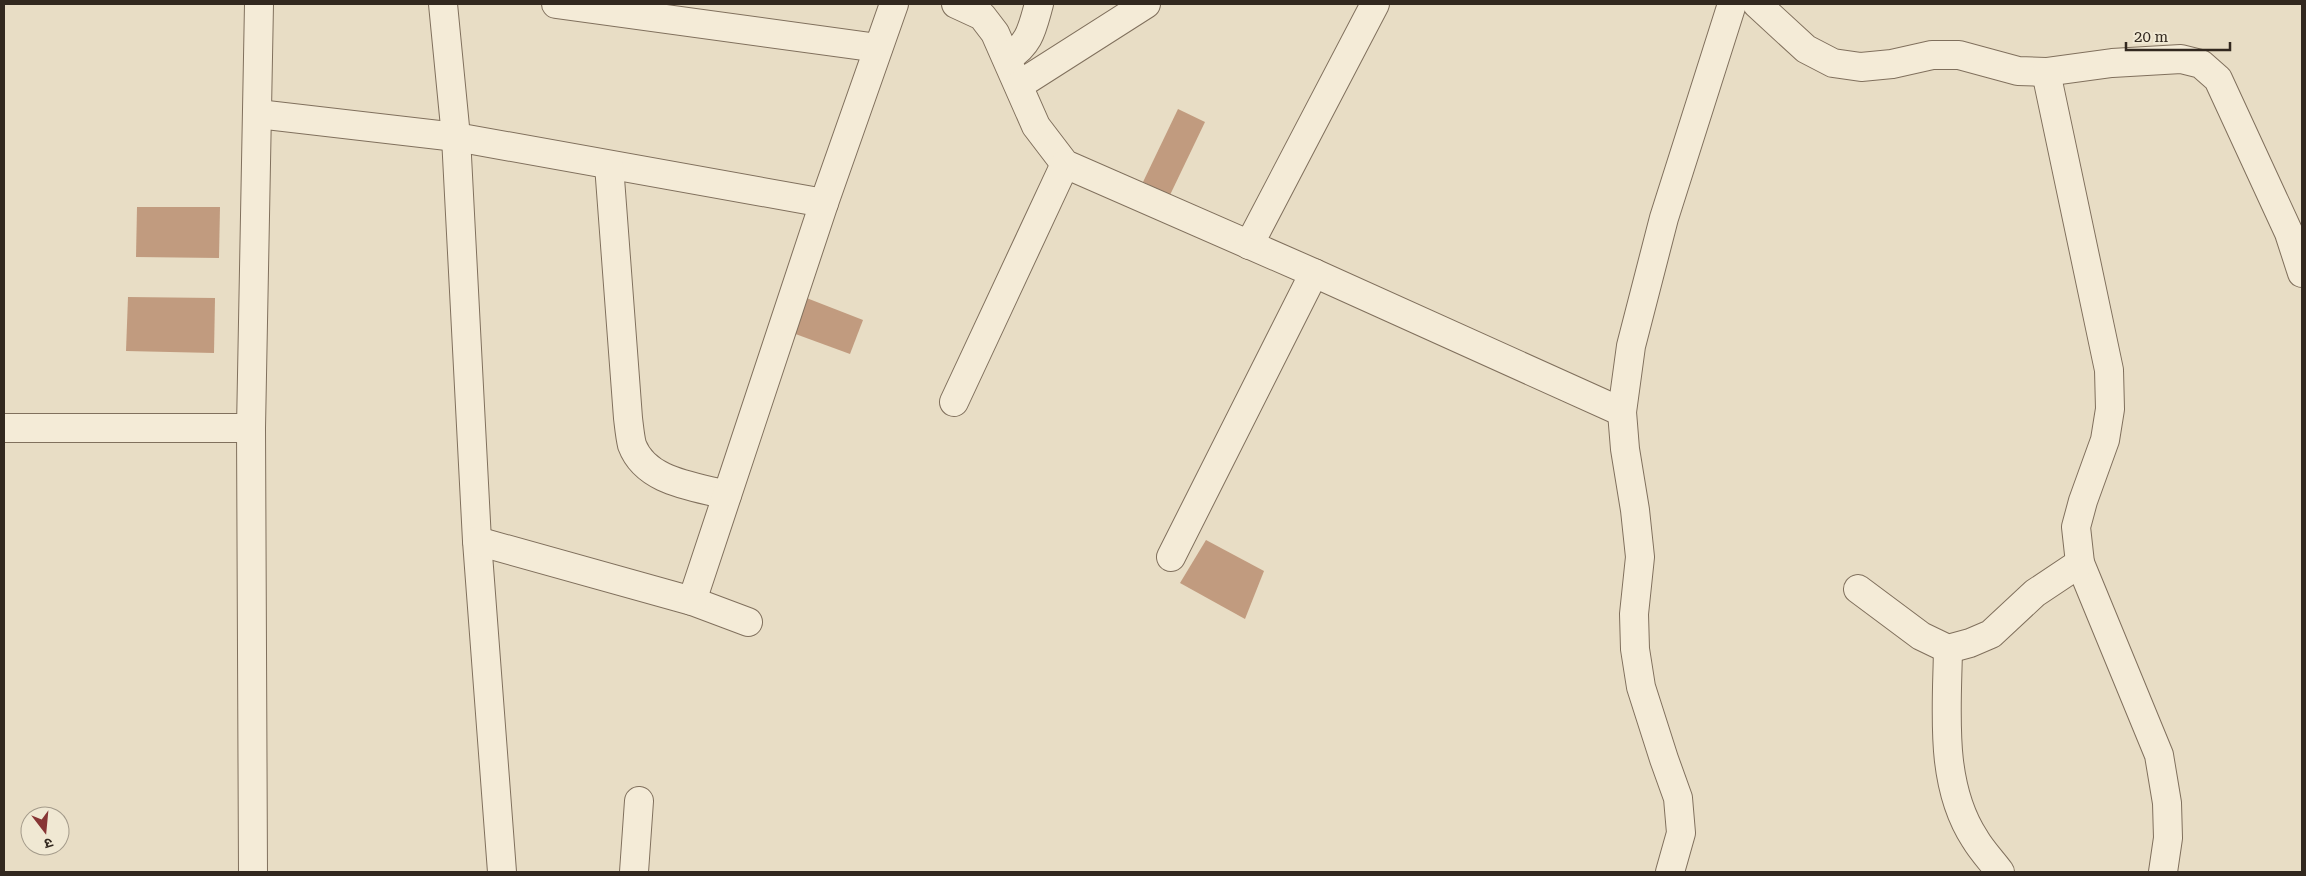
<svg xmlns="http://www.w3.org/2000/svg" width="2306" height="876" viewBox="0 0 2306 876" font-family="'Roboto Serif','Noto Sans Devanagari',serif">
<rect width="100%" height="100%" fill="#e8ddc5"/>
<g fill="#c19b7f">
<path d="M1178 109 1205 122 1170 195 1143 182Z"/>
<path d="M137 207H220L219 258 136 257Z"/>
<path d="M128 297 215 298 214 353 126 351Z"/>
<path d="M804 297 863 320 850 354 790 332Z"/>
<path d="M1206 540 1264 571 1245 619 1180 583Z"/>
</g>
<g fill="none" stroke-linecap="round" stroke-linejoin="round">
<defs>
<g id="minor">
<path d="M443 4 456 137 477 541 502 872"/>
<path d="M556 4 878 48"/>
<path d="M956 4 982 16 995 33 1036 126 1065 164 1314 273 1622 412"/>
<path d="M1757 4 1806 49 1833 63 1861 67 1892 64 1932 55H1959L2018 71 2046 72 2112 63 2181 59 2201 64 2218 79 2289 233 2302 273"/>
<path d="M1007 58C1030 44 1032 29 1039 4"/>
<path d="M2046 72 2109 370 2110 409 2105 440 2083 501 2076 527 2080 563 2159 755 2167 803 2168 838 2163 872"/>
<path d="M1019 85 1146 4"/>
<path d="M258 114 456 137 824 203"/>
<path d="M609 165 628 418C629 426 630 437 632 445 646 482 693 486 727 495"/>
<path d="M1249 245 1375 4"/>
<path d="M954 402 1065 164"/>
<path d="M4 428H251"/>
<path d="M477 541 692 601 748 622"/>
<path d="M1171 557 1314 273"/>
<path d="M1858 589 1921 636 1948 649 1970 643 1991 634 2035 593 2080 563"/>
<path d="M692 601 824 203 894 4"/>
<path d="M1948 649C1947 711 1939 784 1975 839 1982 851 1992 861 2000 872"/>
<path d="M253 872 251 428 259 4"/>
<path d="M634 872 639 801"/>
<path d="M1670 872 1681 833 1678 798 1664 759 1641 687 1635 649 1634 614 1640 557 1635 510 1625 449 1622 412 1631 346 1664 218 1732 4"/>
</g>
</defs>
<use href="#minor" stroke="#80705d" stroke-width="30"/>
<use href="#minor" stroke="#f4ebd7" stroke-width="28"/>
</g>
<rect width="2306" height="876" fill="none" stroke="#32281f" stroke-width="10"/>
<g transform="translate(45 831) rotate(164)"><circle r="24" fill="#f0e8d3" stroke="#a49b8b"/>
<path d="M0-4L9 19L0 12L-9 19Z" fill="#873535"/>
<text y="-8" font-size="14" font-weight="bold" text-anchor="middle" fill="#32281f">उ</text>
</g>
<path d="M2126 42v8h104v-8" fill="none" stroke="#32281f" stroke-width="2.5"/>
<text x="2134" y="42" font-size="15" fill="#32281f" stroke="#f0e8d3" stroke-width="4" paint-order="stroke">20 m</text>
</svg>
